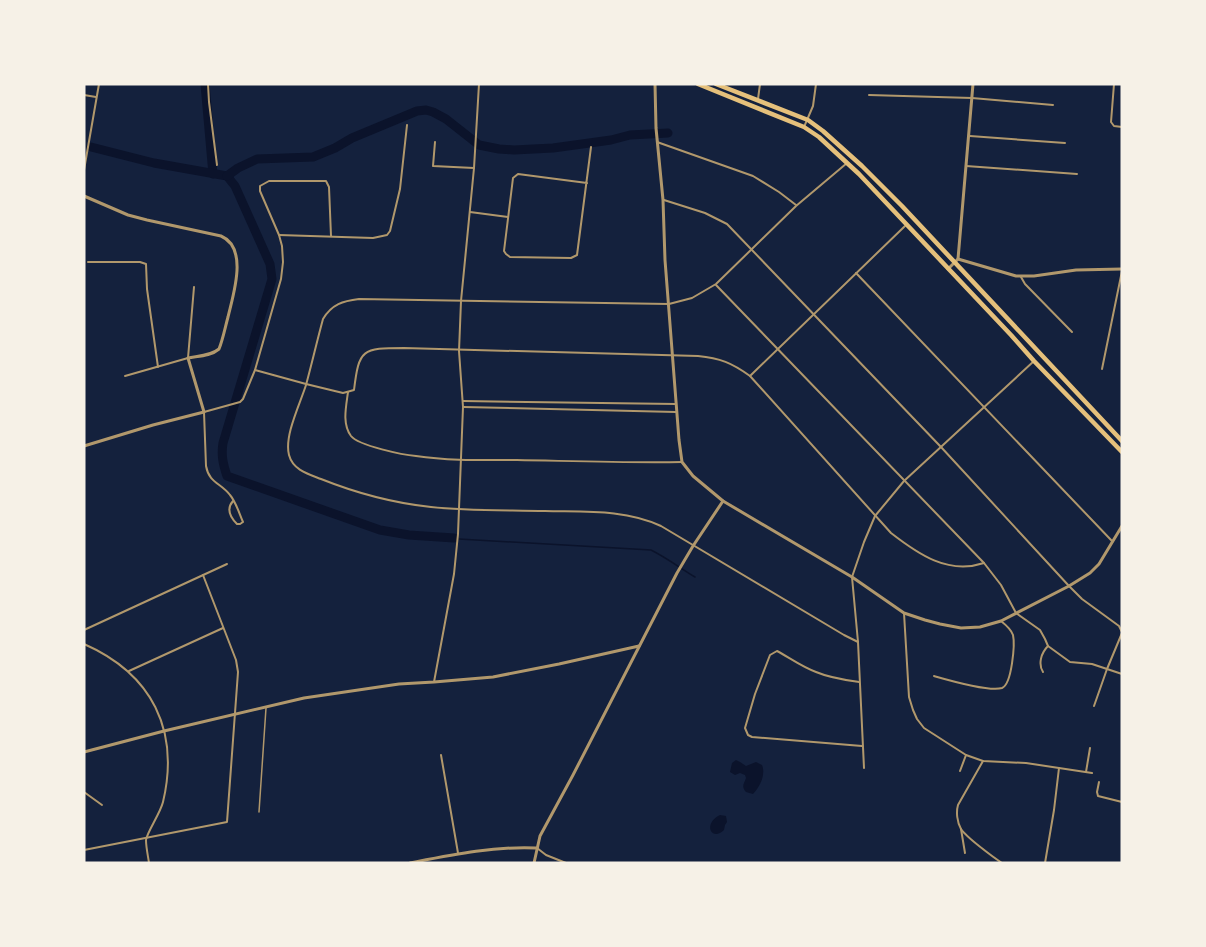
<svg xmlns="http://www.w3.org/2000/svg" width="1206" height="947" viewBox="0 0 1206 947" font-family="'Space Grotesk',sans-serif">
<rect width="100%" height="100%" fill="#14213d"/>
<g fill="#0b132b">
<path d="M736 760 740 762 746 766 756 762 762 765C766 774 760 787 753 794L746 792C741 786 744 784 746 778L745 775 740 773 735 775 730 772 732 763Z"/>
<path d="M720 815 726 816 727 822 725 825 724 830C712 842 702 824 720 815Z"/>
</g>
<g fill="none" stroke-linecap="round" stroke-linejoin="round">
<path stroke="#0b132b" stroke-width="1.5" d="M459 539 651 550C667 558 680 568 695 577"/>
<g stroke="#0b132b" stroke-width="9">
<path d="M205 84 213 174"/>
<path d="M91 147 154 163 227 176 235 186 270 264 272 279 223 443C221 455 223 464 227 476L380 530 409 535 454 538"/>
<path d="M227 176 238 168 257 159 313 157 335 148 352 138 417 111 426 110 433 112 446 119 479 145 499 149 514 150 553 148 611 140 630 135 668 133"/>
</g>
<path stroke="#b1986c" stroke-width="1.5" d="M259 812 266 708"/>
<g stroke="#b1986c" stroke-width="2">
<path d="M208 84 209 102 217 165"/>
<path d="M1114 84 1111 122 1114 126 1122 127"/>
<path d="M84 95 96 97"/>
<path d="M869 95 972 98 1053 105"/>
<path d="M758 99 760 84"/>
<path d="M804 127 813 106 816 84"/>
<path d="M970 136 1065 143"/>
<path d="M435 142 433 166 474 168"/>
<path d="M657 142 753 176 779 192 796 205"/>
<path d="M847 163 796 206 716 284 692 298 669 304 359 299C343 301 332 304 323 319 317 341 312 363 306 385 300 404 284 436 289 455 293 470 308 474 321 479 356 493 393 503 431 507 467 511 508 510 545 511 584 512 625 509 661 526L844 635 858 642"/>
<path d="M966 166 1077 174"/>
<path d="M84 170 99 84"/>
<path d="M587 183 518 174 513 178 504 251 506 254 510 257 571 258 577 255 591 147"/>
<path d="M664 200 705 213 727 224 941 447 1069 586 1082 599 1119 626 1122 632"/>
<path d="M470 212 508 217"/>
<path d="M279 235 373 238 387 235 390 231 400 189 407 125"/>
<path d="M88 262H140L146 264 147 289 158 367"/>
<path d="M856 273 1112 541"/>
<path d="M1021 277 1025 284 1072 332"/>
<path d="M716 285 984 563 1001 585 1016 613 1040 630 1045 639 1048 646C1041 653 1038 664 1043 672"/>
<path d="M1102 369 1122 271"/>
<path d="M255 370 281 279 283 262 282 246 279 235 260 191V186L269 181H326L329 187 331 236"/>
<path d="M125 376 188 358 194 287"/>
<path d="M750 376 905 226"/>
<path d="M348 392C346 407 342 424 351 436 359 446 404 455 416 456 449 461 484 460 517 460 572 461 627 463 682 462"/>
<path d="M463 401 676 404"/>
<path d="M463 407 676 412"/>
<path d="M233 501C226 509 230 517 237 524H240L243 522C239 513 236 502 230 495 221 483 209 483 206 466L204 412 240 402 243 399 255 370 306 384 343 393 354 390C359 349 362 348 404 348L698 356C720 358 732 363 750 376L891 533C918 554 948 575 984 563"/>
<path d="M904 613 909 697 913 710 917 719 924 728 966 755 983 761 1026 763 1092 773"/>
<path d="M84 630 227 564"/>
<path d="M1122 633 1107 669 1122 674"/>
<path d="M84 644C152 674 180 730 163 802 160 814 147 832 146 840 146 847 148 856 149 863"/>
<path d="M1048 646 1070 662 1092 664 1107 669 1094 706"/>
<path d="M129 671 223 628"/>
<path d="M934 676C948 680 989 692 1002 688 1012 684 1015 644 1013 635 1011 629 1006 625 1001 621"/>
<path d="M434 682 454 574 458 534 463 407 459 351 461 301 474 168 479 84"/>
<path d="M859 682C845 680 830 678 816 672 802 667 790 658 777 651L770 655 755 694 745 728 748 735 752 737 862 746"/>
<path d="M441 755 458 853"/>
<path d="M983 761 958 805C956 812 957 822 961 829 966 837 993 857 1002 863"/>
<path d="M864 768 858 642 852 577 864 542 875 516 904 481 1034 361"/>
<path d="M960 771 966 755"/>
<path d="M1086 772 1090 748"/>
<path d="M1099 782 1097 792 1098 796 1122 802"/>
<path d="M84 792 102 805"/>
<path d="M961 829 965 853"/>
<path d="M537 848 546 855 566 863"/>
<path d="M84 850 227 822 238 672 236 660 203 575"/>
<path d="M1045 863 1054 810 1059 768"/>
</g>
<g stroke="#b1986c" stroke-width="3">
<path d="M655 84 656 128 663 200 665 260 679 440 682 462 693 476 723 501 852 577 904 613 925 620 940 624 961 628 980 627 1001 621 1069 586 1090 573 1099 564 1122 526"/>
<path d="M84 196 128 215 147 220 221 236C249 248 233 295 228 317 225 328 223 339 219 349 211 356 198 356 188 358L204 412 153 425 84 446"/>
<path d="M958 259 1016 276H1034L1076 270 1122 269"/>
<path d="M948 269 958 259 973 84"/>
<path d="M84 752 164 731 304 698 399 684 434 682 493 677 559 664 639 646"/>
<path d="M410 863C451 855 494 846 536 848"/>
<path d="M534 863 540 836 573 775 677 573 693 546 723 501"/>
</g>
<g stroke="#e5c07b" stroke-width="4.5">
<path d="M698 84 804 127 819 137 859 174 1011 335 1034 361 1122 452"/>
<path d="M716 84 808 120 823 131 862 166 902 206 1122 441"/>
</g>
</g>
<rect width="1206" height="947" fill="none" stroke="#f6f1e7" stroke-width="171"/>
</svg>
